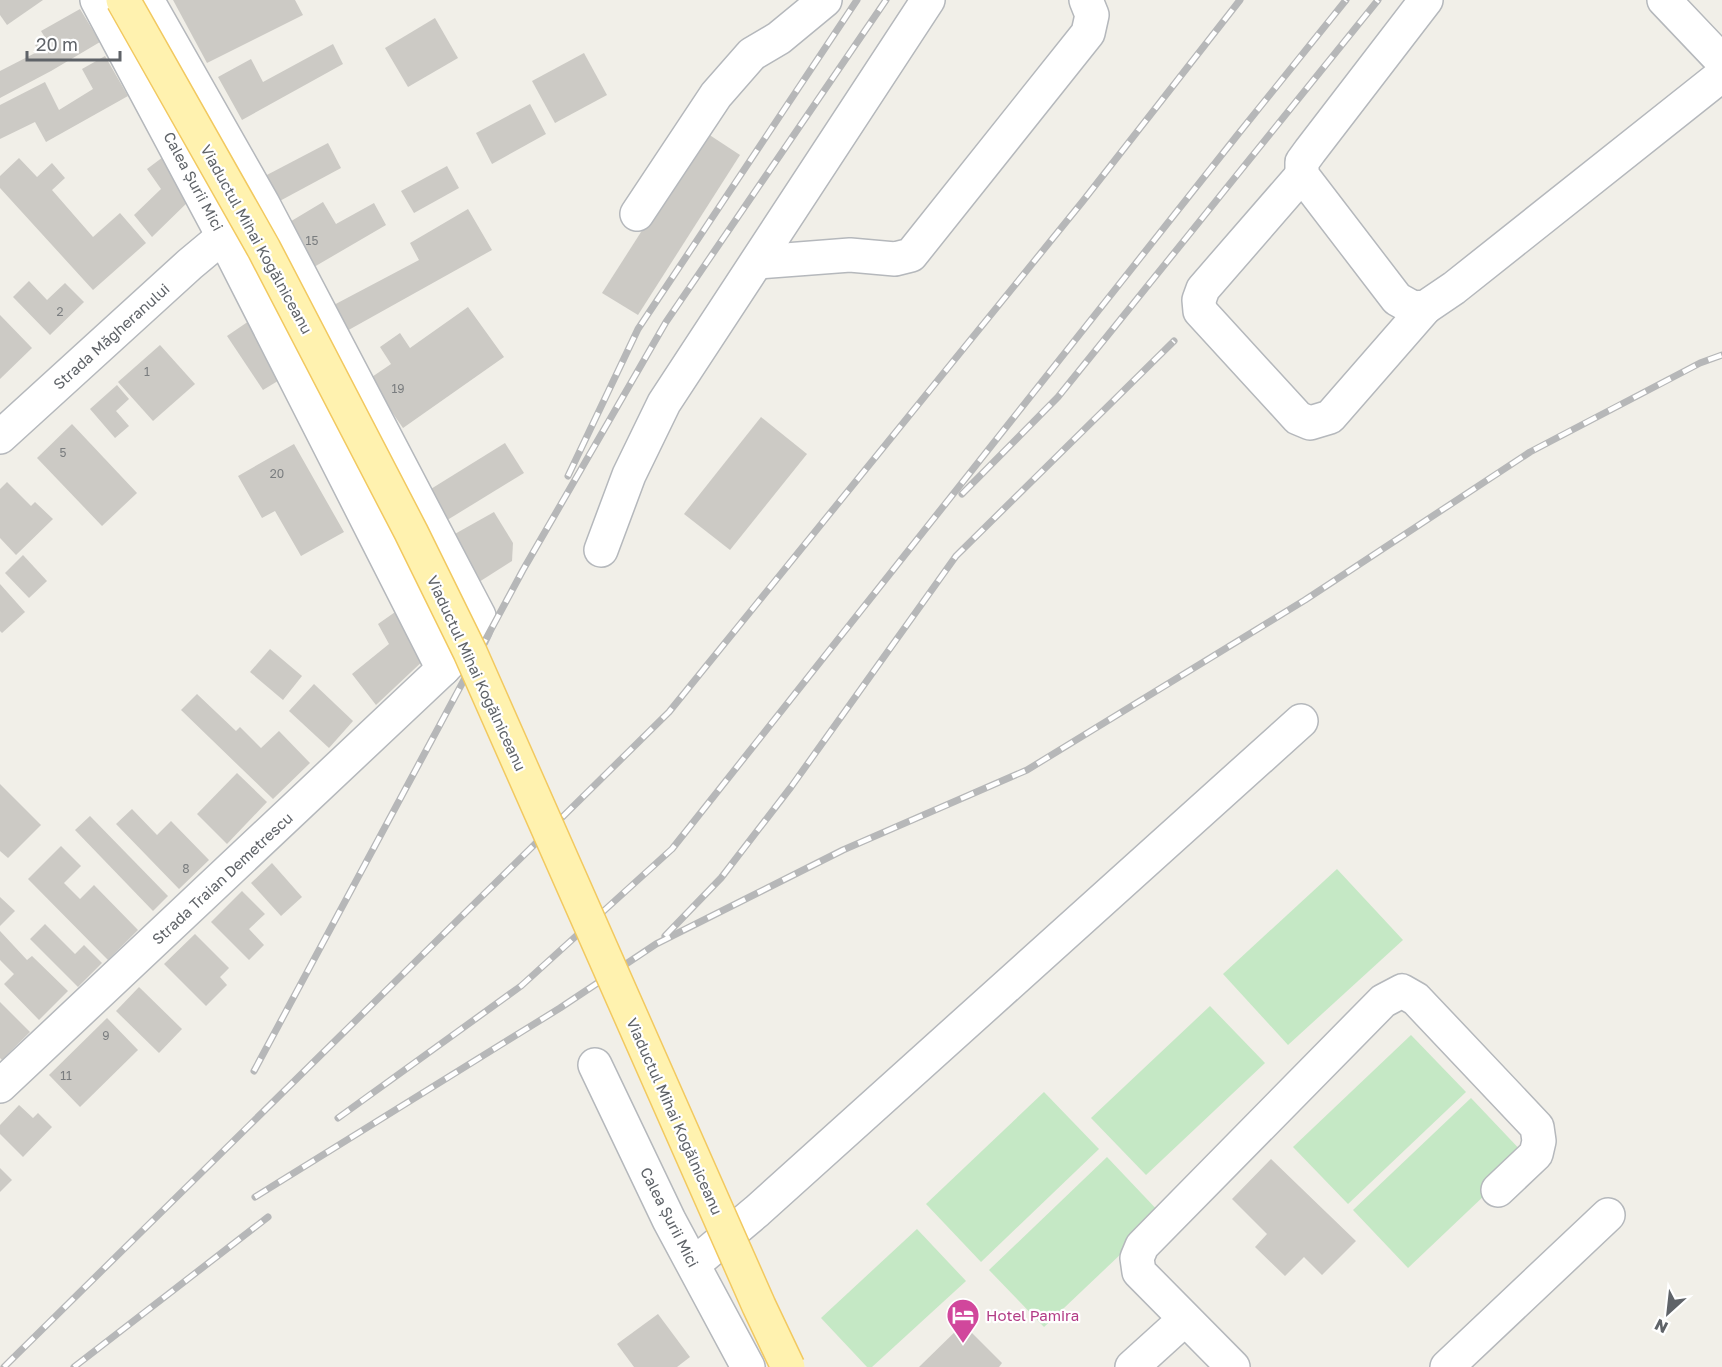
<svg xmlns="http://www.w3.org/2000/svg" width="1722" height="1367" viewBox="0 0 1722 1367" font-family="'Golos Text',sans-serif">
<rect width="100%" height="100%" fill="#f1efe8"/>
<g fill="#c5e8c5">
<path d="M1337 869 1403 940 1288 1045 1223 974Z"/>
<path d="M1210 1006 1265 1063 1146 1175 1091 1118Z"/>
<path d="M1411 1035 1466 1092 1348 1204 1293 1147Z"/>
<path d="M1044 1092 1099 1149 981 1262 926 1204Z"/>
<path d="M1471 1098 1526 1156 1408 1268 1353 1210Z"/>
<path d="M1107 1157 1162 1215 1044 1327 989 1270Z"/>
<path d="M917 1229 966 1281 872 1367H867L821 1318Z"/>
</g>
<g fill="#cccac5">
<path d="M0 0H43L7 25 0 15Z"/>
<path d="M173 0H295L303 15 207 63Z"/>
<path d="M80 9 100 42 51 71 0 98V71L39 51 35 45 46 39 41 31Z"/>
<path d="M435 18 458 58 408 87 385 48Z"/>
<path d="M333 44 343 64 242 120 218 77 251 59 263 82Z"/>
<path d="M584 53 607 95 555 123 532 81Z"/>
<path d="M105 56 128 96 46 142 35 122 0 139V105L45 82 59 110 93 89 82 69Z"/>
<path d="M530 104 546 134 492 164 476 133Z"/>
<path d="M705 132 740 155 638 315 602 293Z"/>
<path d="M328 143 341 168 276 203 263 177Z"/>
<path d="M167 154 192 198 152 237 134 215 161 189 147 169Z"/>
<path d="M19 158 37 177 52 163 65 178 52 190 93 237 120 213 146 243 93 290 0 188V176Z"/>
<path d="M447 166 459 188 414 213 401 191Z"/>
<path d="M323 202 336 224 374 203 386 225 314 267 288 223Z"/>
<path d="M468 209 492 250 345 332 330 307 419 260 410 243Z"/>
<path d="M29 281 47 300 65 283 84 302 50 335 13 297Z"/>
<path d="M468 307 504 357 403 428 369 379 391 364 380 347 400 333 410 348Z"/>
<path d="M0 315 32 348 0 379Z"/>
<path d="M249 321 286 376 263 390 227 336Z"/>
<path d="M160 345 195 384 153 421 118 382Z"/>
<path d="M117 385 129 399 116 411 129 426 115 438 90 409Z"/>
<path d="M761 417 807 454 730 550 684 514Z"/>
<path d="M72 424 137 493 102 526 37 458Z"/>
<path d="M505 443 524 473 444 522 426 492Z"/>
<path d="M294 444 344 532 301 556 275 511 262 518 238 476Z"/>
<path d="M7 482 31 506 35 502 53 519 16 555 0 538V489Z"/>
<path d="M494 512 513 543 512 561 479 582 453 535Z"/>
<path d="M23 555 47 581 29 598 5 573Z"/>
<path d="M0 584 25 612 2 633 0 631Z"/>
<path d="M398 610 427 657 376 705 352 674 389 644 378 624Z"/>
<path d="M270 649 302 676 283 700 250 672Z"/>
<path d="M314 684 353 721 329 748 289 711Z"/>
<path d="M197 694 236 731 240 727 261 748 279 731 310 763 273 799 181 710Z"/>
<path d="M237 773 267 802 227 844 197 814Z"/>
<path d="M0 784 41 825 8 858 0 851Z"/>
<path d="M132 809 157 835 171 821 209 860 179 889 116 824Z"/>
<path d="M90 816 168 896 153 911 75 830Z"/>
<path d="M61 846 81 866 64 883 80 899 94 885 138 930 108 960 28 879Z"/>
<path d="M272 863 302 897 281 916 251 883Z"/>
<path d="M242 891 265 914 249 929 264 945 249 960 211 922Z"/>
<path d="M0 897 15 911 0 926Z"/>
<path d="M45 924 75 954 84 945 102 963 78 987 30 939Z"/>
<path d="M0 931 27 960 32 956 68 991 39 1020 4 984 14 974 0 960Z"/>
<path d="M195 934 229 968 220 977 227 985 206 1006 164 964Z"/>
<path d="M139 987 182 1029 159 1053 116 1011Z"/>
<path d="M0 1002 30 1032 2 1060 0 1058Z"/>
<path d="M107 1018 138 1050 80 1107 49 1075Z"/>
<path d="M19 1105 33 1118 38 1113 52 1127 23 1157 0 1134V1125Z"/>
<path d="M1271 1159 1356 1241 1322 1275 1304 1257 1285 1276 1255 1247 1267 1234 1232 1199Z"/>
<path d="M0 1168 12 1180 0 1192Z"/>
<path d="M658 1314 690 1357 677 1367H634L617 1344Z"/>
<path d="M963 1324 1002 1363 999 1367H919Z"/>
</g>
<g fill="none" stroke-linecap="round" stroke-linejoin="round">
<defs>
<g id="minor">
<path d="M97 0 223 236 443 669C459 652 475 640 479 616L263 204 147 0"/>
<path d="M1426 0 1310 151 1302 162V175L1397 299 1413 308 1426 307 1454 288 1722 75"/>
<path d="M1664 0 1722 61"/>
<path d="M1302 175 1203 289 1199 300 1200 311 1298 418 1310 423 1330 417 1426 307"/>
<path d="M637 214 716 95 752 54 779 38 825 0"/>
<path d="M758 262 850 255 895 259 911 255 1088 33 1092 15 1086 0"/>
<path d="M0 437 190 264 238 224"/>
<path d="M601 550 629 475 664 403 928 0"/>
<path d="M595 1065 669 1220 748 1367"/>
<path d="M0 1086 443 669"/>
<path d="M694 1264 757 1211 1301 721"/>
<path d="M1132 1367 1185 1319"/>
<path d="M1233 1367 1139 1272 1137 1258 1142 1246 1383 1001 1402 991 1416 999 1537 1127 1539 1141 1536 1154 1498 1190"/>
<path d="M1447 1367 1608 1215"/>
</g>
</defs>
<use href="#minor" stroke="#b5b8bc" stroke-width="36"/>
<use href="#minor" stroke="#fff" stroke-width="33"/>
<defs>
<g id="rail">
<path d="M568 476 638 329 857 0"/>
<path d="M962 494 1058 397 1378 0"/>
<path d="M665 936 721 878 791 787 956 556 1174 341"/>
<path d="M254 1071 523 570 666 322 886 0"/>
<path d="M338 1118 521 986 672 849 1239 133 1346 0"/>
<path d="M255 1197 560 1008 656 944 843 850 1027 770 1305 600 1530 452 1700 363 1722 355"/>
<path d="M4 1367 669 712 1083 201 1240 0"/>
<path d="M74 1367 268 1217"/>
</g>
</defs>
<use href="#rail" stroke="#b6b7b8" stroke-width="7"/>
<use href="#rail" stroke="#fff" stroke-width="4.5" stroke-dasharray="14" stroke-linecap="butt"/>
<defs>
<path id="major-bridge" d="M123 0 264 249 411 532 470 652 759 1306 788 1367"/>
</defs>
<use href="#major-bridge" stroke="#f2c960" stroke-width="36" stroke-linecap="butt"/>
<use href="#major-bridge" stroke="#fff2af" stroke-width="33"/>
</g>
<defs>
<symbol id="hotel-pin" viewBox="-11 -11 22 30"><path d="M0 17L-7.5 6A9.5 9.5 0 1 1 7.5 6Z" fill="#d1479c" stroke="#fff"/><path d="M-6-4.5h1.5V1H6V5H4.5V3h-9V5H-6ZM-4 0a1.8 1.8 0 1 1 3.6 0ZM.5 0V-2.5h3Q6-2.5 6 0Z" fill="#fff"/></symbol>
</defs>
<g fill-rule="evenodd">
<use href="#hotel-pin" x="944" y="1296" width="38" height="52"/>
</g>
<g text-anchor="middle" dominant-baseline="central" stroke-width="4.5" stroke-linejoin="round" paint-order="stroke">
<g font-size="12" fill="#7a7d7f">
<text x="312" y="240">15</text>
<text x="60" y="311">2</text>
<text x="147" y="371">1</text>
<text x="398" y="388">19</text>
<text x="63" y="452">5</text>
<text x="277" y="473">20</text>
<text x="186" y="868">8</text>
<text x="106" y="1035">9</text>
<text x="66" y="1075">11</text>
</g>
<g font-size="15" fill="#5f6368" stroke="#fff">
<text transform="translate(194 181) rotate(62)">Calea Șurii Mici</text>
<text transform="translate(257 239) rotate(61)">Viaductul Mihai Kogălniceanu</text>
<text transform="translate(111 336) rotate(-42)">Strada Măgheranului</text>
<text transform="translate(477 673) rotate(65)">Viaductul Mihai Kogălniceanu</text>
<text transform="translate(222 878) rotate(-43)">Strada Traian Demetrescu</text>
<text transform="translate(675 1116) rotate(66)">Viaductul Mihai Kogălniceanu</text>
<text transform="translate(670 1217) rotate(63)">Calea Șurii Mici</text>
</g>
<g font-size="15" fill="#b23c85" stroke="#fff" text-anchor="start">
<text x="986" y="1315">Hotel Pamira</text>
</g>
</g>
<g transform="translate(1668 1313) rotate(207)" stroke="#ffffff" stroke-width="4.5" paint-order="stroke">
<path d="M0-4.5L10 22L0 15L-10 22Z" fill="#5f6368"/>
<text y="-9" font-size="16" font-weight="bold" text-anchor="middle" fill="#5f6368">N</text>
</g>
<path d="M27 51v9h93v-9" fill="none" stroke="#5f6368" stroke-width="3"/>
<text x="36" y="51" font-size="18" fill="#5f6368" stroke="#ffffff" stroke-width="4.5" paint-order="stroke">20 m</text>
</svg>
